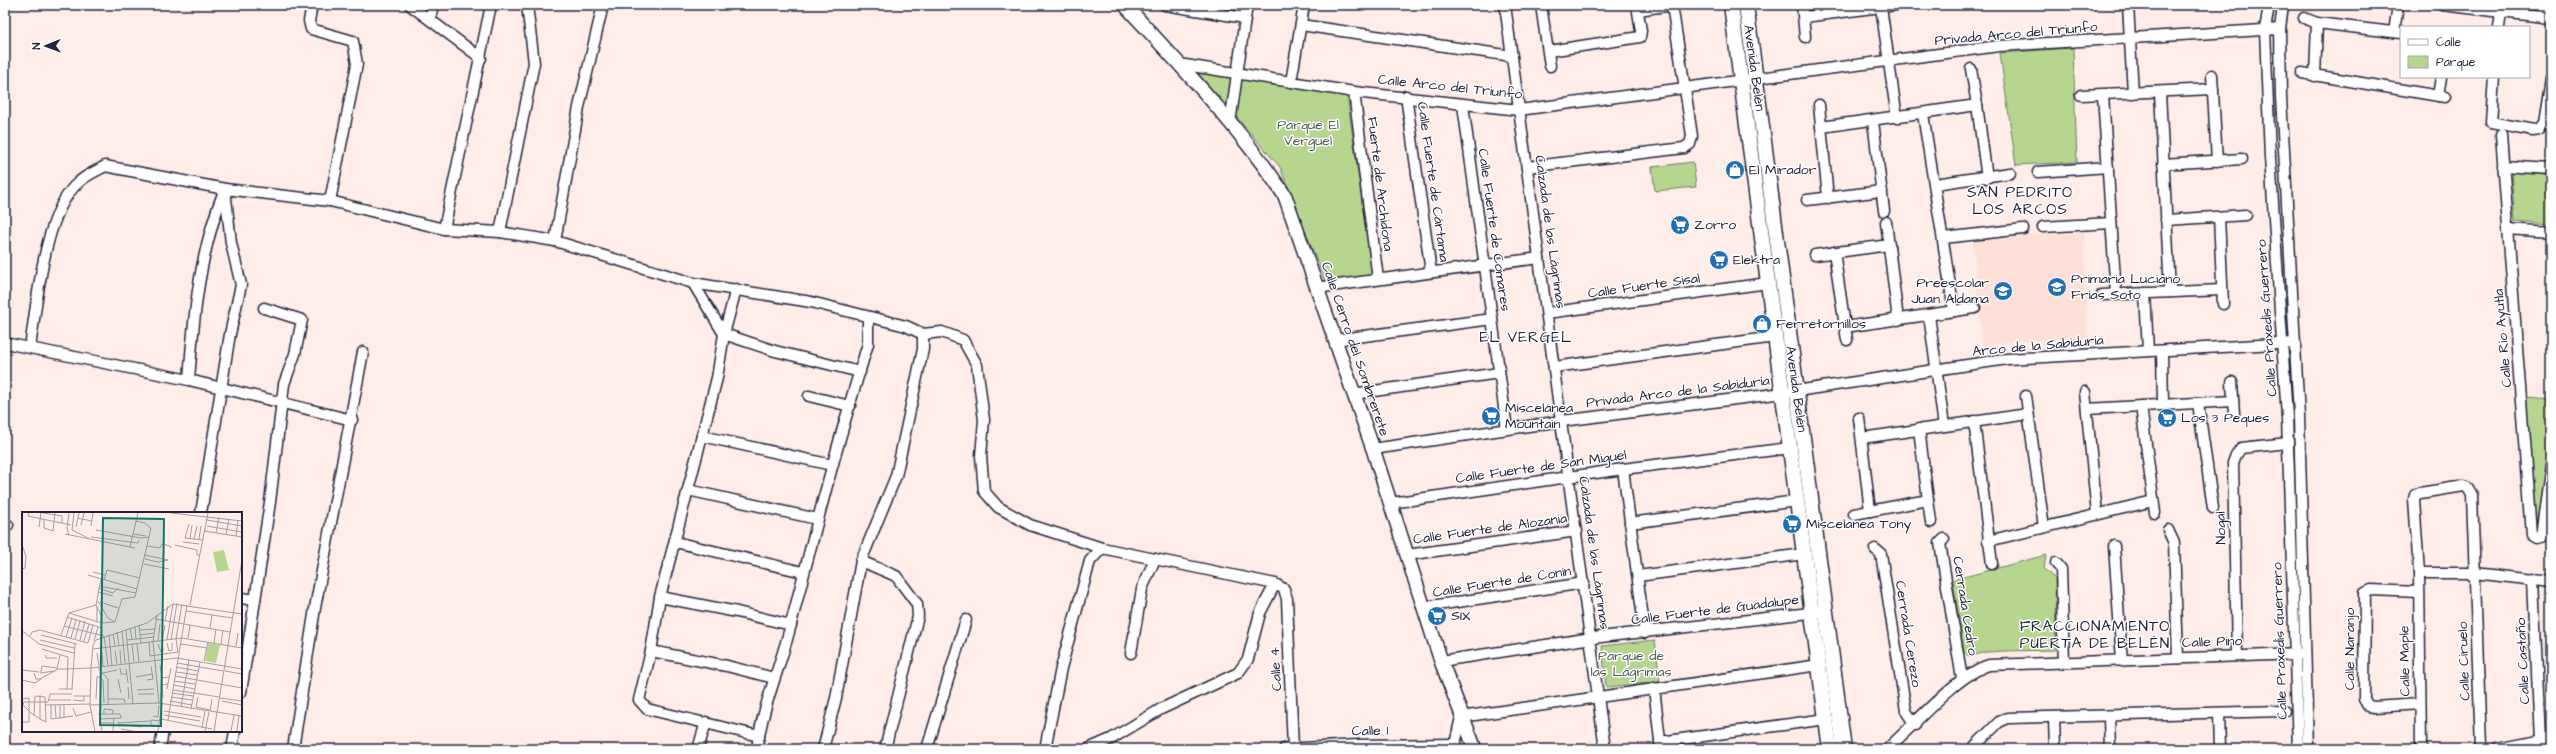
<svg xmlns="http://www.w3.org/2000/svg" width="2556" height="754" viewBox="0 0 2556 754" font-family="'Architects Daughter',sans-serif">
<rect width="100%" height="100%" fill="#feede8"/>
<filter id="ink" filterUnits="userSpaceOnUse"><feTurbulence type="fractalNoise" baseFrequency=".025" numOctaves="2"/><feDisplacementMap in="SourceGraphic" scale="8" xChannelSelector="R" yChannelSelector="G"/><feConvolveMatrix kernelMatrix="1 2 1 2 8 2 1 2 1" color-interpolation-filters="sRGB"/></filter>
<g filter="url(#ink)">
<path fill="#fee0d8" d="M2084 233 2087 338 2005 342 1982 347 1973 242 2026 235Z"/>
<g fill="#b6d68f" stroke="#6c7c65">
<path d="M2073 48 2077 162 2016 165 2000 53Z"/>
<path d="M1196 71 1347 95 1372 275 1325 281 1280 167Z"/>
<path d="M1693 162 1696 187 1655 191 1652 167Z"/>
<path d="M2511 171 2551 176V224L2515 221Z"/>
<path d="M2526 398 2551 400V426L2539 532H2533Z"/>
<path d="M2046 555 2044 569 2055 579 2056 650C2033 651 2009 650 1987 652 1978 653 1971 660 1964 652L1953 580Z"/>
<path d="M1655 640 1660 682 1606 687 1602 646Z"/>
</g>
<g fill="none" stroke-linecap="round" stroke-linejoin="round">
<defs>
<g id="minor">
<path d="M312 5 309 21 311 29 353 41 357 64 330 201"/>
<path d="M410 5 481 58"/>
<path d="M1165 5 1245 18"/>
<path d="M1505 5 1605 749"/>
<path d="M1541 5 1550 66"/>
<path d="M1802 5 1805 37"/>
<path d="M2128 5 2133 93"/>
<path d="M2269 5 2265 30 2270 157 2287 417 2298 749"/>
<path d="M2283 5 2280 29 2281 97 2299 416 2308 749"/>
<path d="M2442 5 2551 18"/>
<path d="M2538 5 2551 7"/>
<path d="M1881 7 1897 118"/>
<path d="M1638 10 1672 5"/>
<path d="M1804 17 1896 5"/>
<path d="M2304 18 2317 23 2401 33"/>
<path d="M430 19 433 5"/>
<path d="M1301 25 1512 56"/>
<path d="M2499 27 2502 5"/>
<path d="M2394 32 2398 5"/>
<path d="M1549 51 1640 37 1641 31 1637 5"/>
<path d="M1179 64 1354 92 1519 110 1999 46 2280 29"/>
<path d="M1971 69 1977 105"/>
<path d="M2302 73 2445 97"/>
<path d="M2212 75 2217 161"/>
<path d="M2315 76 2317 23"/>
<path d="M2494 77 2491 122 2533 130 2539 129 2544 123 2551 79"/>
<path d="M1291 82 1304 5"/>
<path d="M1354 92 1378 279"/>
<path d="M2160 92 2170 292"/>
<path d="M2081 95 2213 89"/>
<path d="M2103 95 2116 295"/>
<path d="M1406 96 1431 272"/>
<path d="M2438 96 2441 77"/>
<path d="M1463 105 1507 429"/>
<path d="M1819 105 1828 198"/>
<path d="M1923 114 1954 311"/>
<path d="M1873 121 1884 211"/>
<path d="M1230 123 1247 5"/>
<path d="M1821 127 1977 105 1987 178"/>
<path d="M2501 134 2531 534 2536 537 2541 536 2551 465"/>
<path d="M2163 164 2242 159"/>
<path d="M2503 166 2551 169"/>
<path d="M1527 167 1684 148 1690 144 1692 136 1685 89 1672 5"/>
<path d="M2038 172 2108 167"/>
<path d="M1935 184 2010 173"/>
<path d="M1807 200 1882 191"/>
<path d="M2219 217 2223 304"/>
<path d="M2166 220 2246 215"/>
<path d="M1886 222 1898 320"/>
<path d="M2043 227 2111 223"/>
<path d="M444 229 491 5"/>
<path d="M2508 229 2551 232"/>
<path d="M500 232 534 63 527 5"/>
<path d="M1944 238 2023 229"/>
<path d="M555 241 579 107 603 5"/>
<path d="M1834 252 1847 340"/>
<path d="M1815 255 1889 245"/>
<path d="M693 283 724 334 775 351 860 372"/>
<path d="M1316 288 1539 258"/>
<path d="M736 289 724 334 717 378 660 597 651 651 639 700 647 709 759 736"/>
<path d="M2145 293 2148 351"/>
<path d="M2102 295 2222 290"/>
<path d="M1547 313 1768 283"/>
<path d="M1929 315 1944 426"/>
<path d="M1845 327 1975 308"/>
<path d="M1334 340 1492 319"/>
<path d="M5 343 189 380 352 420"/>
<path d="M30 347C37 304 44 210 79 182 86 175 97 171 105 166L225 189 330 201 444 229 500 232 555 241 693 283 811 302 906 326 923 334 942 332 963 340 977 365 984 420 981 456 984 491 998 507 1030 525 1102 548 1275 584 1284 589 1287 599 1293 749"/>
<path d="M2162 351 2163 405"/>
<path d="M1554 367 1775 337"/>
<path d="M189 380C194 313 199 254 224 191"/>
<path d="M2232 382 2234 414"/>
<path d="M2085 392 2097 514"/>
<path d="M1353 394 1499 373"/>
<path d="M809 396 850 406"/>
<path d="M2026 396 2044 527"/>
<path d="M2198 403 2213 508"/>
<path d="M2141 406 2155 513"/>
<path d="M2087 409 2233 401"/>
<path d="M1859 418 1870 511"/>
<path d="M1974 421 1992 564"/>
<path d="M702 436 832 465"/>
<path d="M1862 438 2028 414"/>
<path d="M1373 449 1562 421 1783 393 2007 359 2295 343"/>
<path d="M1623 469 1645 633"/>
<path d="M688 490 817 519"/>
<path d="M1928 500 1931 522"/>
<path d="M1391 503 1623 469 1790 448"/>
<path d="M201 513 230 334 241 285 231 243 225 189"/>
<path d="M1854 514 1928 500 1919 429"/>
<path d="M1630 523 1797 501"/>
<path d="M5 525H8"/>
<path d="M2168 530 2174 543 2178 658"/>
<path d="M1944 539 1940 543 1962 679"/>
<path d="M1988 541 2153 501"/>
<path d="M675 542 803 572"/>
<path d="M2114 546 2122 661"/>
<path d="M1875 549 1881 554 1906 711 1915 725"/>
<path d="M1407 555 1577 531"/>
<path d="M861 561 896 576 917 604 918 616 885 749"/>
<path d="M2056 563 2061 569 2064 662"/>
<path d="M2419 573H2475L2551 582"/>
<path d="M1638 576 1804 554"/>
<path d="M2533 579 2540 741"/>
<path d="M2418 592 2371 590 2365 593 2364 699 2368 706 2374 707 2420 704"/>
<path d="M660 597 737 612 791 625"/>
<path d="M241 598 255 600"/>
<path d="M1424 607 1584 583"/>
<path d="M651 651 727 666 774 678"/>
<path d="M1131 653 1142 589 1155 559"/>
<path d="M2237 655 2233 463 2236 455 2241 448 2288 443"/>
<path d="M1441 661 1592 638 1818 612"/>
<path d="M1654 688 1661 749"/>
<path d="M241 692 270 502 284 384 295 354 302 320 264 308"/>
<path d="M2219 713 2220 749"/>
<path d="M2109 717 2110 749"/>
<path d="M2054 718 2055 749"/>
<path d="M1660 742 1826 719"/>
<path d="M160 749 163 731"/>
<path d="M232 749 235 731"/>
<path d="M293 749 315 608 363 352"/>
<path d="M698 749 706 722"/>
<path d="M757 749C762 706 781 666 791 624 815 530 839 436 868 344V318"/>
<path d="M823 749 836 698 861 561 896 476 923 349V334"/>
<path d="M927 749 966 620"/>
<path d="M1045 749 1061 668 1090 561 1102 548"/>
<path d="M1088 749 1111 739 1161 709 1238 673 1248 659 1260 613 1275 584"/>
<path d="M1284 749 1358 745 1456 744"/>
<path d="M1454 749 1461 717 1819 665"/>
<path d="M1887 749C1915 725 1956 675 1989 665L2301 654"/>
<path d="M1972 749 1999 722 2008 718 2284 711"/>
<path d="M2421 749 2419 573 2414 499 2415 495 2420 493 2464 486 2468 488 2472 495 2481 749"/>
<path d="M2497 749 2551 738"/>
</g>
<path id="tertiary" d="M1125 5C1181 66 1239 126 1285 196L1373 449 1441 661 1475 749"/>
<g id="secondary">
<path d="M1731 5 1830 749"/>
<path d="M1746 5 1844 749"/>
</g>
</defs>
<use href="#minor" stroke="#22223b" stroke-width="13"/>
<use href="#tertiary" stroke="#22223b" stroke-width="16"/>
<use href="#secondary" stroke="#22223b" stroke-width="17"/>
<use href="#minor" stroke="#fff" stroke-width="10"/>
<use href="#tertiary" stroke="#fff" stroke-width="13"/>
<use href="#secondary" stroke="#fff" stroke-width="14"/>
</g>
</g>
<defs>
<symbol id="shop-disc" viewBox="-11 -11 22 22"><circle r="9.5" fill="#1f6fb2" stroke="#fff"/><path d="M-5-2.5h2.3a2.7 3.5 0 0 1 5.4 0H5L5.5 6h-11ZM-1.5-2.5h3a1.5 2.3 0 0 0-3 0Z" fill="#fff"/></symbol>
<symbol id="supermarket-disc" viewBox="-11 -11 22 22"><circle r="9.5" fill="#1f6fb2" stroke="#fff"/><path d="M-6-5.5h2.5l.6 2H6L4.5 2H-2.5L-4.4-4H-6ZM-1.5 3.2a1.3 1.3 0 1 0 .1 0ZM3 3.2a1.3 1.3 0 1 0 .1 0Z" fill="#fff"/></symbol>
<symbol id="school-disc" viewBox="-11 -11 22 22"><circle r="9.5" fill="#1f6fb2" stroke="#fff"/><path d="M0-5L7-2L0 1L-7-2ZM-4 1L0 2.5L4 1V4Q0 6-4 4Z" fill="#fff"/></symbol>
</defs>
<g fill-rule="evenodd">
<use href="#shop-disc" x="1724" y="159" width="22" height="22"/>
<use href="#supermarket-disc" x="1669" y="214" width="22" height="22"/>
<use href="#supermarket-disc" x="1708" y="249" width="22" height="22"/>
<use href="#school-disc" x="2046" y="276" width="22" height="22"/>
<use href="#school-disc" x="1992" y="280" width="22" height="22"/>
<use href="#shop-disc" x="1751" y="313" width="22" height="22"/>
<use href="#supermarket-disc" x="1480" y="405" width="22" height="22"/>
<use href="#supermarket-disc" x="2156" y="407" width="22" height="22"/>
<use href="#supermarket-disc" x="1781" y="513" width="22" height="22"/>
<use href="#supermarket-disc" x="1426" y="605" width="22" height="22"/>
</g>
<g text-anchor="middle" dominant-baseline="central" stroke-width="3" stroke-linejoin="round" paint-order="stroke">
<g font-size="14" fill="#22223b" stroke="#fff">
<text transform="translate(2016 34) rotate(-5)">Privada Arco del Triunfo</text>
<text transform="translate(1754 68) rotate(82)">Avenida Belén</text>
<text transform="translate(1450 87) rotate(6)">Calle Arco del Triunfo</text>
<text transform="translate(1433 182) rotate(82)">Calle Fuerte de Cártama</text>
<text transform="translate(1380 184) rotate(83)">Fuerte de Archidona</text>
<text transform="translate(1494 230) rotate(82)">Calle Fuerte de Comares</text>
<text transform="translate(1550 232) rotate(82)">Calzada de las Lágrimas</text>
<text transform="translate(1644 286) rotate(-8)">Calle Fuerte Sisal</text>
<text transform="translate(2267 318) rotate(-94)">Calle Praxedis Guerrero</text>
<text transform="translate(2503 338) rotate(-95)">Calle Río Ayutla</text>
<text transform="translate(2038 346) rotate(-5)">Arco de la Sabiduría</text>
<text transform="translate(1355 349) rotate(71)">Calle Cerro del Sombrerete</text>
<text transform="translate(1796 389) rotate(82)">Avenida Belén</text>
<text transform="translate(1678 392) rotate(-7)">Privada Arco de la Sabiduría</text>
<text transform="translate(1541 467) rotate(-8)">Calle Fuerte de San Miguel</text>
<text transform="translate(2221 528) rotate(-91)">Nogal</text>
<text transform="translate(1490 529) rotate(-8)">Calle Fuerte de Alozania</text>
<text transform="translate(1594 553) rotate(82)">Calzada de las Lágrimas</text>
<text transform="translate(1502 582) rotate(-9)">Calle Fuerte de Conín</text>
<text transform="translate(1965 606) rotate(81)">Cerrada Cedro</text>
<text transform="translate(1715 610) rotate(-7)">Calle Fuerte de Guadalupe</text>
<text transform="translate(1908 634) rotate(81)">Cerrada Cerezo</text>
<text transform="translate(2280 641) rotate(-92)">Calle Praxedis Guerrero</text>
<text transform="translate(2212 642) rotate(-2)">Calle Pino</text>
<text transform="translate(2350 649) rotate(-90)">Calle Naranjo</text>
<text transform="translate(2405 661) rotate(-91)">Calle Maple</text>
<text transform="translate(2464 661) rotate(-92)">Calle Ciruelo</text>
<text transform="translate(2523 661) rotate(-93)">Calle Castaño</text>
<text transform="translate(1276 669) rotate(-93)">Calle 4</text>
<text transform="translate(1370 731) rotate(-1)">Calle 1</text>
</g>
<g font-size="14" fill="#4e5854" stroke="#fff">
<text x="1308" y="125">Parque El<tspan x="1308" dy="16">Verguel</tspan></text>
<text x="1631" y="656">Parque de<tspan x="1631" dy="16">las Lágrimas</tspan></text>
</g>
<g font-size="14" fill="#22223b" stroke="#fff" text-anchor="start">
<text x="1749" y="170">El Mirador</text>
<text x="1694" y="225">Zorro</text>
<text x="1733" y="260">Elektra</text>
<text x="2071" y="279">Primaria Luciano<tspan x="2071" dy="16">Frías Soto</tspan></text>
<text x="1989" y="283" text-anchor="end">Preescolar<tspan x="1989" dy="16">Juan Aldama</tspan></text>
<text x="1776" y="324">Ferretornillos</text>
<text x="1505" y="408">Miscelánea<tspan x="1505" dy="16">Mountain</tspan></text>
<text x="2181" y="418">Los 3 Peques</text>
<text x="1806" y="524">Miscelanea Tony</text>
<text x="1451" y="616">SIX</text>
</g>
<g font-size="15" letter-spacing="1" fill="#22223b" stroke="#fff">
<text x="2020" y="192">SAN PEDRITO<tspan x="2020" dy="17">LOS ARCOS</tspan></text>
<text x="1526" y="337">EL VERGEL</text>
<text x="2095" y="626">FRACCIONAMIENTO<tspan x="2095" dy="17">PUERTA DE BELÉN</tspan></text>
</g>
</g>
<g transform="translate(22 512)">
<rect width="220" height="220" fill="#feede8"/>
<path d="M202 38 207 58 195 60 191 40ZM186 131 198 133 194 151 183 149Z" fill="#b6d68f"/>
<path fill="none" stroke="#a69ca3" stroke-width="1" d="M7 1 6 4 49 13M21 1 40 4V11M47 1 45 16 47 23M52 1 50 18 68 27M149 1 220 9M55 6 70 9M22 8V16L31 19 33 1M185 8 220 14M167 12 163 26 181 28M59 13 62 1M69 14 71 1M185 14 220 20M17 15 19 1M54 15 57 1M74 18 119 26 127 25M182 19 220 25M194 21 197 5M43 22 113 36M111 22 124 24M204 22 207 7M214 24 216 8M69 25 116 31 117 28M168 26 170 13M172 27 175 14M177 27 179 14M161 30 177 32M0 32 4 45 3 56 0 57M153 33 175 38V43H178M125 34 138 36 140 32 148 34 149 36M108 35 116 1M123 43 146 48M123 47 136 50 146 48M122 52 147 57M71 60 83 63M66 63 115 77M82 68 85 58 118 66M77 74 114 81M76 76 91 81 96 76M76 80 91 84M76 89 86 106 93 110M78 90 96 96M74 93 79 103 80 124M168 93 186 1M164 99 210 106M47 101 80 111 93 110 100 87 113 85 129 16 123 11 114 9M47 101 74 93 79 67M135 103 131 130 137 191M45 105 80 116M133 107 208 120M75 109V95M143 109 146 94M117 113 119 131M42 114 82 124 86 153M113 115 114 127M108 116 110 128M188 116 190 103M104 118 111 192M118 118 133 117M100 119 103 151M0 120H2L17 132 52 141M95 120 97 134M91 122 93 134M19 123 55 132M39 123 47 101M87 123 90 154M118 123 132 121M8 124 10 120 18 118 66 131 71 113M44 125 50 106M49 126 54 108M166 126 168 113M53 127 58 109M18 128 52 136M58 128 63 109M105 128 132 125M145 128 151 92M149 128 155 91M62 129 67 112M72 129 76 115M136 129 138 112M140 129 143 113M127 130 128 144 156 140M145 131 147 139 150 138V131M192 131 194 117M110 132 112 150M115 132 117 150M136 132 139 140 141 139 140 132M159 132 185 136M199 132 201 118M214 134 216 121M20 137 46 145 45 177M71 137 160 126 220 136M98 138 99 152M93 139 95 152M80 140 81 154M156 140 154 127 160 92M75 141 77 154M24 143V146H35M182 149 186 130M155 151 201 159M138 153 140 166 147 165M154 155 176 159M76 156 86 167V193M98 156 99 162H105M35 157 38 143M44 157 69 156 71 133 74 128 125 111 151 92 220 102M104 157 106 171M0 158 17 160M203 159 220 162M19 160 20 154 35 156M154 160 175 163M12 161 14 167H18L36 157H45M18 161 33 159M81 161 95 158M75 164 81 168 82 191M153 164 220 176M114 165 130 162M96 167 99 181M0 168 13 171 19 167M125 168 131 167 129 154M152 169 173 172M151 173 173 177M106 175 107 187M37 177H51M50 177 53 132M145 177 149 156M115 178 132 177M151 178 172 181M150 181 171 184M172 181 197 185M116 182H132M52 184H68M149 185 170 188M176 185 174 195 188 198M141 186 140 173 146 172M198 186 220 189M0 187 7 186V210H0M74 187 75 165M86 187H102L103 191M27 188H49M51 188 62 189V184M148 189 170 193M200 189 220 193M0 190H26L28 182H50M2 190 1 193 9 201 18 207 24 210 23 185 13 184 12 203M23 193 68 192M29 193V207L51 204M33 193 34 206M38 193V207M42 193V206M68 193 137 191 220 204M159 195 167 148M51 196 54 204 69 200M169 197 178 150M142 199 179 205M188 199 190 187M77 201 80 219M77 202H98L99 206 78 207M82 202V197L91 198V202M142 203 178 209M131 204 136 205 137 193M18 207V183M139 207 190 217M146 208 165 93M79 211H92M95 211 128 209M97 212 120 215M135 214 129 213V208L139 209M180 216 183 199M99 217 111 219M73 219 68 193 69 156 155 146 220 157M91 219 92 206M136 219 140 192M183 219 187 200M192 219 220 48M209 219 212 203M215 219 217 203"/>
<path fill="#0f766e" fill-opacity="0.15" stroke="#0f766e" stroke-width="2" d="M81 6 142 7 139 214 78 213Z"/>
<rect width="220" height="220" fill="none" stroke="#22223b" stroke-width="2"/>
</g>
<rect width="2556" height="754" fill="none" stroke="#fff" stroke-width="20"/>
<rect x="10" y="10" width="2536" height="734" fill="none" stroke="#22223b" stroke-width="1.5" filter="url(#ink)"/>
<rect x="2400" y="26" width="130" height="52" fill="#ffffff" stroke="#a7a7b1"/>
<rect x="2408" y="39" width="20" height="6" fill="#ffffff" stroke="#a7a7b1"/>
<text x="2436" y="46" font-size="12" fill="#22223b">Calle</text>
<rect x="2408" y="56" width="20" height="12" fill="#b6d68f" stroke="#a7a7b1"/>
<text x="2436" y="66" font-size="12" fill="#22223b">Parque</text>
<g transform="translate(46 46) rotate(269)" stroke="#ffffff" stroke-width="3" paint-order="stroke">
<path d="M0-3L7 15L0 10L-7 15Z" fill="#22223b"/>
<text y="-6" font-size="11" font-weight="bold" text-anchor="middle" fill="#22223b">N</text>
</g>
</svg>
